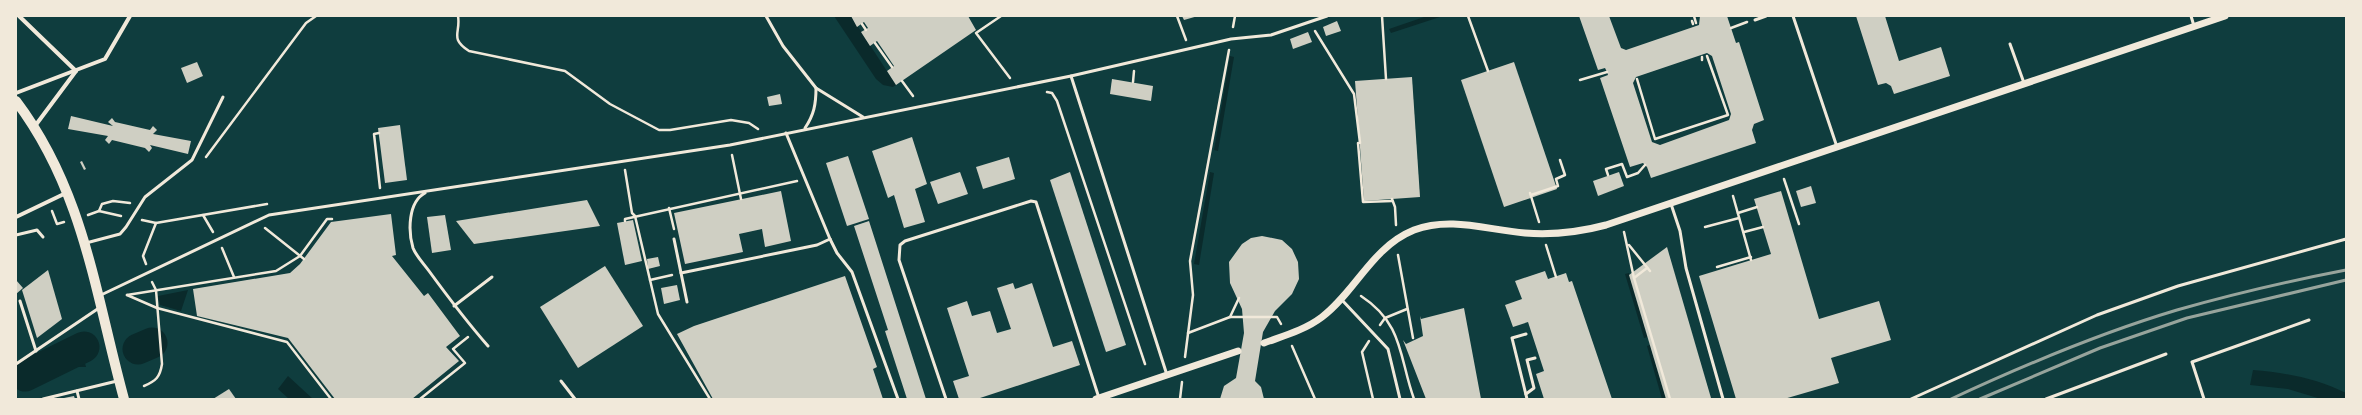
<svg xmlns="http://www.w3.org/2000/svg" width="2362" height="415" viewBox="0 0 2362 415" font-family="Jost,sans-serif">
<rect width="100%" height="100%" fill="#0f3d3e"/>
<g fill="#0a2a2b">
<path d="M834 16H851L896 85 893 87 883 85 876 79Z"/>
<path d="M1427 16H1443L1391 33 1389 29Z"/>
<path d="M1230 56 1234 57 1218 151 1214 150Z"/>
<path d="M1210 172 1214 173 1199 265 1194 264Z"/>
<path d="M1629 273 1648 337 1644 338 1625 274Z"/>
<path d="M188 290 181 311 160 305 158 296Z"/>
<path d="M80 344 82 352 72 359H84L86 367H75L27 387 22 371Z"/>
<path d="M1650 345 1666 399H1662L1647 346Z"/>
<path d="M2253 370C2287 373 2315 378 2346 393V399H2321L2288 389 2250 385Z"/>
<path d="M288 376 313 399H289L278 389Z"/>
</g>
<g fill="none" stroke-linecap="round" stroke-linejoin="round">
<g stroke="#0a2a2b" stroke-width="31">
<path d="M138 349 152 343"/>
<path d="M25 376 84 347"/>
</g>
</g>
<g fill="#cfcfc3" fill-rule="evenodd">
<path d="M851 16H968L976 30 896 85 887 71 894 66 877 41 870 46 861 32 868 28 864 22 857 27Z"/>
<path d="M1182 16H1198L1184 20Z"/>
<path d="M1579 16H1609L1621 48 1626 50 1699 25 1700 16H1727L1736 43 1739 42 1764 120 1754 124 1752 130 1756 143 1651 178 1647 167 1643 163 1630 167 1600 78 1608 75 1607 72 1605 68 1598 70ZM1707 53 1712 56 1731 114 1729 120 1660 145 1652 142 1633 83 1636 77Z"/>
<path d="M1856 16H1885L1899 61 1941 47 1950 76 1894 94 1891 86 1886 83 1878 85Z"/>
<path d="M1337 21 1341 31 1326 36 1323 27Z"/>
<path d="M1308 32 1312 42 1293 49 1290 39Z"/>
<path d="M197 62 203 76 187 83 181 68Z"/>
<path d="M1514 62 1557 189 1504 207 1461 80Z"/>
<path d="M1412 77 1420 197 1364 201 1355 81Z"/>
<path d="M1112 79 1153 86 1151 101 1110 94Z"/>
<path d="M780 94 782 104 769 106 767 97Z"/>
<path d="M71 116 113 126 108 122 112 118 115 122 150 130 153 126 157 130 153 134 191 141 188 154 150 145 152 148 149 152 145 148 112 140 109 144 105 140 108 136 68 129Z"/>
<path d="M400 125 407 180 385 183 378 128Z"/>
<path d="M912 137 927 184 915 189 925 222 904 228 894 195 888 198 872 151Z"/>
<path d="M848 156 869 219 847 226 826 163Z"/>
<path d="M1009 157 1015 179 983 189 976 167Z"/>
<path d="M82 161 86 169 84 170 80 162Z"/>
<path d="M960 172 968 194 938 204 930 182Z"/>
<path d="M1070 172 1126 345 1106 352 1050 180Z"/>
<path d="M1619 172 1624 186 1598 196 1593 181Z"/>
<path d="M1811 186 1816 203 1801 207 1796 191Z"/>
<path d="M781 191 791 241 765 247 762 229 739 234 743 252 685 264 674 213Z"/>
<path d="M1781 191 1819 319 1879 301 1891 340 1831 358 1839 383 1784 399H1736L1699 276 1771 254 1754 199Z"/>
<path d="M587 200 600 226 474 244 456 221Z"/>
<path d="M391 214 396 255 392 256 424 296 428 293 460 336 446 347 459 361 412 399H335L288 338 197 316 193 289 290 273 300 264 331 222Z"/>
<path d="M445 215 451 250 432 253 427 217Z"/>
<path d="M633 220 642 261 625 265 617 223Z"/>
<path d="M869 221 926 399H907L885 331 888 330 854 226Z"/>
<path d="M1262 236 1282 240 1292 249 1298 262 1299 279 1292 294 1275 311 1263 332 1255 381 1261 387 1264 399H1220L1224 386 1236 378 1244 333 1242 309 1230 283 1229 262 1242 244 1251 238Z"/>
<path d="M1667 247 1711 398 1708 399H1666L1629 275Z"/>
<path d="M658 257 660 266 648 269 647 259Z"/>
<path d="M605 266 643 326 578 368 540 307Z"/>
<path d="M48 270 62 319 37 338 22 290Z"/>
<path d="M1545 271 1548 279 1566 273 1569 282 1572 281 1612 399H1544L1536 374 1544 371 1528 322 1513 327 1505 305 1522 299 1515 281Z"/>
<path d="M845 276 877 367 873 369 883 399H713L677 334 694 326Z"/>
<path d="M16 280 23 288 16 294Z"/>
<path d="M1013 283 1015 289 1032 283 1053 347 1072 341 1080 365 977 399H959L953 381 969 376 947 308 967 301 972 316 990 311 997 333 1011 329 997 288Z"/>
<path d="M677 285 680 300 664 304 661 288Z"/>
<path d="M1464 308 1481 399H1426L1403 340 1406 344 1423 336 1420 316 1421 319Z"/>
<path d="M229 389 236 399H213Z"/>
<path d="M74 396 75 399H64V398Z"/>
</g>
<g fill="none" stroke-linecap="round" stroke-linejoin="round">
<g stroke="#f1e9da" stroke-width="2.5">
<path d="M458 16C461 33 449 38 469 51L565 71 610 104 659 130H670L731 120 749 123 758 129"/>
<path d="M1001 16 976 33 1010 78"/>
<path d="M1177 16 1186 40"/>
<path d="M1382 16 1386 79"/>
<path d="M1468 16 1488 71"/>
<path d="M1694 16 1696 23"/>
<path d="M1692 21 1693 24"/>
<path d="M862 24 866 30"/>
<path d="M1233 27 1235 16"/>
<path d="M1731 28 1747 22"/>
<path d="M1315 31 1354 94 1360 143"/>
<path d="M875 43 892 67"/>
<path d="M1702 57V60"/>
<path d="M1637 79 1655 139 1728 115 1707 56"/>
<path d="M1580 80 1607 72"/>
<path d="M902 81 913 96"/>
<path d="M1133 82 1134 71"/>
<path d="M1047 92 1052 93 1057 101 1145 364"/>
<path d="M379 133 374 134 380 188"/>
<path d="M1358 143 1363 202 1392 201"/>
<path d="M732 155 741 199"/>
<path d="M206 157 306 23 316 16"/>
<path d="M625 170 632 213 635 216 658 314 710 399"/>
<path d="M1608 175 1606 169 1622 164 1627 177 1638 173 1645 165"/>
<path d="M1784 179 1799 224"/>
<path d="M1530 193 1539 222"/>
<path d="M1531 195 1558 186 1556 179 1565 175 1560 160"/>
<path d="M1733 196 1751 260"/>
<path d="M1392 199 1395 207 1396 225"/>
<path d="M669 208 674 229"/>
<path d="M52 211 57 224 64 222"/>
<path d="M99 211 102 204 113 201 130 203"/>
<path d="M1738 213 1757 207"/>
<path d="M88 215 99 211 121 216"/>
<path d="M203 215 213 232"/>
<path d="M142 220 156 223 267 204"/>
<path d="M625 221V219L797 181"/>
<path d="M1705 227 1739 218"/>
<path d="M265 228 304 259"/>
<path d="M1624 232 1634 278 1670 399"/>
<path d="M1744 232 1763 227"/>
<path d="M1546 245 1556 277"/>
<path d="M1629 245 1650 271"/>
<path d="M222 248 234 277"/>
<path d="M1398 255 1413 338"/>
<path d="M146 264 143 256 156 223"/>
<path d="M1717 267 1751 257"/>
<path d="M1634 278 1647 268"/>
<path d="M650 280 672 275"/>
<path d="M127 295 157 308 287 342 331 399"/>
<path d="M127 295 276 271 300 256 327 219H332"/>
<path d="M1361 296C1404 324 1399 358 1414 399"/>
<path d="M1230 317H1277L1281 324"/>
<path d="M1380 325 1385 318 1407 309"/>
<path d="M1188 333 1230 317 1239 298"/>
<path d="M1369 341 1362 352 1373 399"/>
<path d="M1292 346 1315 399"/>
<path d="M1185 357 1193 295 1190 261 1229 50"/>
<path d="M144 386C156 381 160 377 162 364L156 290 152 282"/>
<path d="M420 399 465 363 453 349 468 337"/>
<path d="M1180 399 1182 382"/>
</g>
<g stroke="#f1e9da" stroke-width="3">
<path d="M766 16 783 46 816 88 863 117"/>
<path d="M1793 16 1837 147"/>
<path d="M2191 16 2194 26"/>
<path d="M1755 20 1766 16"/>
<path d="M2010 44 2024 83"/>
<path d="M1071 76 1167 375"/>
<path d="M805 128C814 115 816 104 816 88"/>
<path d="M786 133 830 239 837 253 852 272 898 399"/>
<path d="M425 193C408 202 408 231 413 248 416 256 424 264 429 271 448 297 467 322 488 346"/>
<path d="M1671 204 1680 231 1686 268 1723 399"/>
<path d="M16 235 37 230 43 237"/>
<path d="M674 239 681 273"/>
<path d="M86 243 120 234 126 227 145 197 192 160 223 97"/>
<path d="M101 295 269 215 730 145 1071 76 1231 39 1271 35 1327 16"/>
<path d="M1341 299 1388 349 1400 399"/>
<path d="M20 301 36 351"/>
<path d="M687 302 681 273 817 245 830 239"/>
<path d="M454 306 492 277"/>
<path d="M1526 334 1512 338 1527 399"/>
<path d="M16 364 99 308"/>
<path d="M561 381 575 399"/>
<path d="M77 391 79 399"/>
<path d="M1526 394 1534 388 1527 360 1535 358"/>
<path d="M43 399 117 381"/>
<path d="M946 399 899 260 900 245 905 241 1031 201 1036 202 1099 398"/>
<path d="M1911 399 2097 315 2178 286 2346 239"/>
<path d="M2046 399 2166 354"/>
<path d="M2204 399 2192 362 2309 320"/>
</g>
<g stroke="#f1e9da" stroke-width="4">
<path d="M19 16 76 71"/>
<path d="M16 93 105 59 130 16"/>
<path d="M35 126 76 71"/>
<path d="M16 217 66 193"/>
</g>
<g stroke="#f1e9da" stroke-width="7">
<path d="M1264 343C1283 336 1305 330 1322 317 1356 291 1372 247 1414 230 1451 216 1487 230 1525 233 1552 235 1580 232 1606 225L2225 16"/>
<path d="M1096 399 1238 351"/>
</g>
<path stroke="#f1e9da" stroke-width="10" d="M16 101C84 191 95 293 124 399"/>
<g stroke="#97a49c" stroke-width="3">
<path d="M1951 399C2024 365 2100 333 2177 310 2233 294 2289 281 2346 270"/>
<path d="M1980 399 2100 348 2187 318 2346 280"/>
</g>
</g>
<rect width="2362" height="415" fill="none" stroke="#f1e9da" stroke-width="34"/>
</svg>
